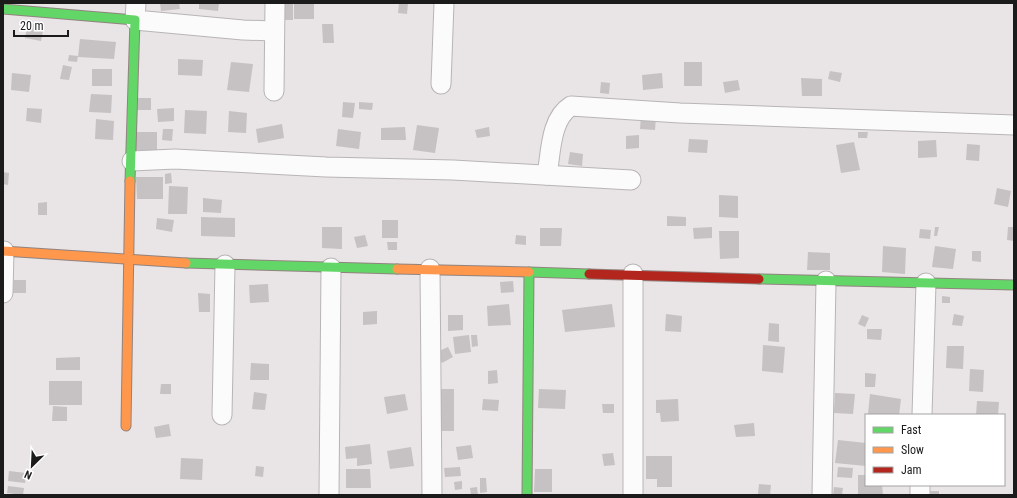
<svg xmlns="http://www.w3.org/2000/svg" width="1017" height="498" viewBox="0 0 1017 498" font-family="'Roboto Condensed',sans-serif">
<rect width="100%" height="100%" fill="#e9e4e5"/>
<g fill="#c6c1c3">
<path d="M160 3H179L180 9 161 11Z"/>
<path d="M199 3H219L218 11 199 9Z"/>
<path d="M280 3H293V20H281Z"/>
<rect x="294" y="3" width="20" height="16"/>
<path d="M399 3H408L407 14 398 13Z"/>
<path d="M28 23 44 26 41 41 25 38Z"/>
<path d="M322 24H333L334 43H323Z"/>
<path d="M80 39 116 42 114 59 78 57Z"/>
<path d="M69 55 78 56 77 62 68 61Z"/>
<path d="M178 59 203 60 202 76 178 75Z"/>
<path d="M231 62 253 64 249 92 227 90Z"/>
<rect x="684" y="62" width="18" height="24"/>
<path d="M63 65 72 67 69 80 60 79Z"/>
<rect x="92" y="69" width="20" height="17"/>
<path d="M830 71 842 73 840 82 828 79Z"/>
<path d="M12 73 31 75 29 92 11 90Z"/>
<path d="M662 73 663 88 643 90 642 75Z"/>
<path d="M801 78 822 79V96H802Z"/>
<path d="M738 80 740 90 725 93 723 82Z"/>
<path d="M601 82 610 83 609 94 600 93Z"/>
<path d="M91 94 112 95 111 113 89 112Z"/>
<rect x="136" y="98" width="15" height="12"/>
<path d="M343 102 355 103 353 118 342 117Z"/>
<path d="M359 102 373 103 372 110 359 109Z"/>
<path d="M27 108 42 109 41 123 26 121Z"/>
<path d="M174 108V121L158 122 157 109Z"/>
<path d="M185 110 207 111 206 134 184 133Z"/>
<path d="M229 111 247 113 246 133 228 132Z"/>
<path d="M641 116 656 117 655 130 640 129Z"/>
<path d="M96 119 114 121 113 140 95 139Z"/>
<path d="M282 124 284 138 258 143 256 129Z"/>
<path d="M417 125 439 128 435 153 413 150Z"/>
<path d="M405 127 406 140H381V128Z"/>
<path d="M489 127 490 136 477 138 475 130Z"/>
<path d="M163 129H173L172 141 162 140Z"/>
<path d="M338 129 361 132 359 149 336 146Z"/>
<rect x="134" y="132" width="23" height="18"/>
<path d="M858 132H868L867 138H858Z"/>
<path d="M639 135V148L626 149V136Z"/>
<path d="M689 139 708 140 707 153 688 152Z"/>
<path d="M936 140 937 157 918 158V141Z"/>
<path d="M854 142 860 170 841 173 836 145Z"/>
<path d="M967 144 980 145 979 161 966 160Z"/>
<path d="M570 152 583 154 582 166 568 164Z"/>
<path d="M3 172 9 173 8 185 3 184Z"/>
<path d="M171 173 172 183 165 184V174Z"/>
<path d="M136 177H163V199H137Z"/>
<path d="M169 186 188 187 187 214H168Z"/>
<path d="M997 188 1011 191 1008 207 994 204Z"/>
<path d="M719 195 738 196V218L719 217Z"/>
<path d="M203 198 222 200 221 213 203 212Z"/>
<path d="M47 202V215H38V203Z"/>
<path d="M667 216 686 217V226H667Z"/>
<path d="M201 217 235 218V237L201 236Z"/>
<path d="M157 218 174 220 172 232 156 229Z"/>
<rect x="382" y="220" width="16" height="18"/>
<path d="M322 227H342V249L322 248Z"/>
<path d="M712 227V238L694 239 693 228Z"/>
<path d="M935 227H939L937 236H934Z"/>
<path d="M1008 227H1014V241L1007 240Z"/>
<path d="M540 228H562L561 246H540Z"/>
<path d="M920 229 931 230 930 239 919 238Z"/>
<path d="M719 231H739V258L720 259Z"/>
<path d="M365 235 368 246 357 248 354 237Z"/>
<path d="M516 235 526 236V245L515 244Z"/>
<path d="M387 242H397V250H388Z"/>
<path d="M883 246 906 248 905 274 882 272Z"/>
<path d="M935 246 956 249 953 269 932 267Z"/>
<path d="M972 251H981V262L972 261Z"/>
<path d="M808 252 830 253V270H807Z"/>
<path d="M14 280H26V293H13Z"/>
<path d="M513 281 514 292 501 293 500 282Z"/>
<path d="M268 284 269 302 250 303 249 285Z"/>
<path d="M198 293 210 294V312H199Z"/>
<path d="M942 296 950 297V303H942Z"/>
<path d="M509 304 511 325 488 326 487 306Z"/>
<path d="M612 304 615 327 565 332 562 310Z"/>
<path d="M377 311V324L363 325V312Z"/>
<path d="M666 314 682 316 681 332 665 331Z"/>
<path d="M954 314 964 316 962 326 952 325Z"/>
<path d="M448 315H463V330L448 331Z"/>
<path d="M862 315 869 318 865 327 858 324Z"/>
<path d="M769 323 779 324V342L768 341Z"/>
<path d="M867 329H882L881 340 867 339Z"/>
<path d="M469 335 471 352 455 354 453 337Z"/>
<path d="M471 335H477L478 346 472 347Z"/>
<path d="M763 345 785 347 783 373 762 371Z"/>
<path d="M947 346H964L963 369 946 368Z"/>
<path d="M448 347 453 357 442 363 437 352Z"/>
<path d="M80 357V370H56V358Z"/>
<path d="M251 363 269 364V380H250Z"/>
<path d="M970 369 984 370 983 392 969 391Z"/>
<path d="M497 370 498 383 488 384V371Z"/>
<path d="M865 373 876 374 875 387H865Z"/>
<rect x="49" y="381" width="33" height="24"/>
<path d="M161 384H171V394H160Z"/>
<path d="M438 389H454V431H437Z"/>
<path d="M539 389 566 390 565 409 538 408Z"/>
<path d="M254 392 267 394 265 410 252 409Z"/>
<path d="M835 393 855 394 853 414 834 413Z"/>
<path d="M405 394 408 410 387 414 384 397Z"/>
<path d="M870 394 901 399 899 415 868 414Z"/>
<path d="M483 399 499 400 498 411 482 410Z"/>
<path d="M678 399 679 421 661 422 660 413H656V400Z"/>
<path d="M977 401 999 402 998 415H976Z"/>
<path d="M602 404H614V413H603Z"/>
<path d="M53 406 67 407V421H52Z"/>
<path d="M754 423 755 436 736 437 734 425Z"/>
<path d="M169 424 171 436 156 438 154 427Z"/>
<path d="M838 440 866 443V466L835 463Z"/>
<path d="M370 444 372 464 357 466V458L346 459 345 447Z"/>
<path d="M471 445 473 458 458 460 456 447Z"/>
<path d="M411 447 414 466 390 469 387 451Z"/>
<path d="M613 453 615 465 604 466 602 454Z"/>
<path d="M646 456H672V487H657V479H646Z"/>
<path d="M181 458 203 459 202 480 180 479Z"/>
<path d="M256 466 264 467 263 477 255 476Z"/>
<path d="M460 467 461 476 445 477 444 468Z"/>
<path d="M838 467 853 468 852 478 837 477Z"/>
<path d="M346 469H370L371 488H346Z"/>
<path d="M535 469H552V492H534Z"/>
<path d="M9 471 26 473 25 483 8 481Z"/>
<path d="M858 475H866V485H882L883 495H858Z"/>
<path d="M480 478H486L487 492 480 493Z"/>
<path d="M462 481V489L455 490 454 482Z"/>
<path d="M759 484 771 485 770 495 758 494Z"/>
<path d="M8 486 24 488 23 495 7 493Z"/>
<path d="M477 487 478 495H471L470 488Z"/>
<path d="M834 487 843 488 842 495H833Z"/>
<path d="M930 491H939V495H931Z"/>
</g>
<g fill="none" stroke-linecap="round" stroke-linejoin="round">
<defs>
<g id="street">
<path d="M136 3 135 20 243 30 273 31"/>
<path d="M441 84 444 3"/>
<path d="M274 91 275 3"/>
<path d="M132 161 175 159 326 167 453 170 631 180"/>
<path d="M547 175C551 153 550 119 571 106L680 113 1014 125"/>
<path d="M430 269 432 495"/>
<path d="M3 293 4 251"/>
<path d="M222 415 225 265"/>
<path d="M922 415 926 283"/>
<path d="M329 495 331 268"/>
<path d="M633 495V274"/>
<path d="M822 495 826 281"/>
<path d="M920 495V485"/>
</g>
<g id="fast">
<path d="M3 9 135 20 130 181"/>
<path d="M186 263 397 269"/>
<path d="M759 279 1014 285"/>
<path d="M527 495 529 272 589 274"/>
</g>
<g id="slow">
<path d="M3 251 186 263"/>
<path d="M397 269 529 272"/>
<path d="M126 426 130 181"/>
</g>
<path id="jam" d="M589 274 759 279"/>
</defs>
<use href="#street" stroke="#b8b5b6" stroke-width="21"/>
<use href="#fast" stroke="#91837f" stroke-width="11"/>
<use href="#slow" stroke="#91837f" stroke-width="11"/>
<use href="#jam" stroke="#91837f" stroke-width="11"/>
<use href="#street" stroke="#fcfbfb" stroke-width="19"/>
<use href="#fast" stroke="#63d668" stroke-width="9"/>
<use href="#slow" stroke="#ff974d" stroke-width="9"/>
<use href="#jam" stroke="#b3261e" stroke-width="9"/>
</g>
<rect width="1017" height="498" fill="none" stroke="#1b1b1b" stroke-width="8"/>
<rect x="865" y="414" width="140" height="72" fill="#ffffff" stroke="#a4a4a4"/>
<rect x="873" y="427" width="20" height="6" fill="#63d668" stroke="#a4a4a4"/>
<text x="901" y="434" font-size="12" fill="#1b1b1b">Fast</text>
<rect x="873" y="447" width="20" height="6" fill="#ff974d" stroke="#a4a4a4"/>
<text x="901" y="454" font-size="12" fill="#1b1b1b">Slow</text>
<rect x="873" y="467" width="20" height="6" fill="#b3261e" stroke="#a4a4a4"/>
<text x="901" y="474" font-size="12" fill="#1b1b1b">Jam</text>
<g transform="translate(32 466) rotate(204)" stroke="#ffffff" stroke-width="3" paint-order="stroke">
<path d="M0-3L7 15L0 10L-7 15Z" fill="#1b1b1b"/>
<text y="-6" font-size="11" font-weight="bold" text-anchor="middle" fill="#1b1b1b">N</text>
</g>
<path d="M14 30v6h54v-6" fill="none" stroke="#1b1b1b" stroke-width="2"/>
<text x="20" y="30" font-size="12" fill="#1b1b1b" stroke="#ffffff" stroke-width="3" paint-order="stroke">20 m</text>
</svg>
